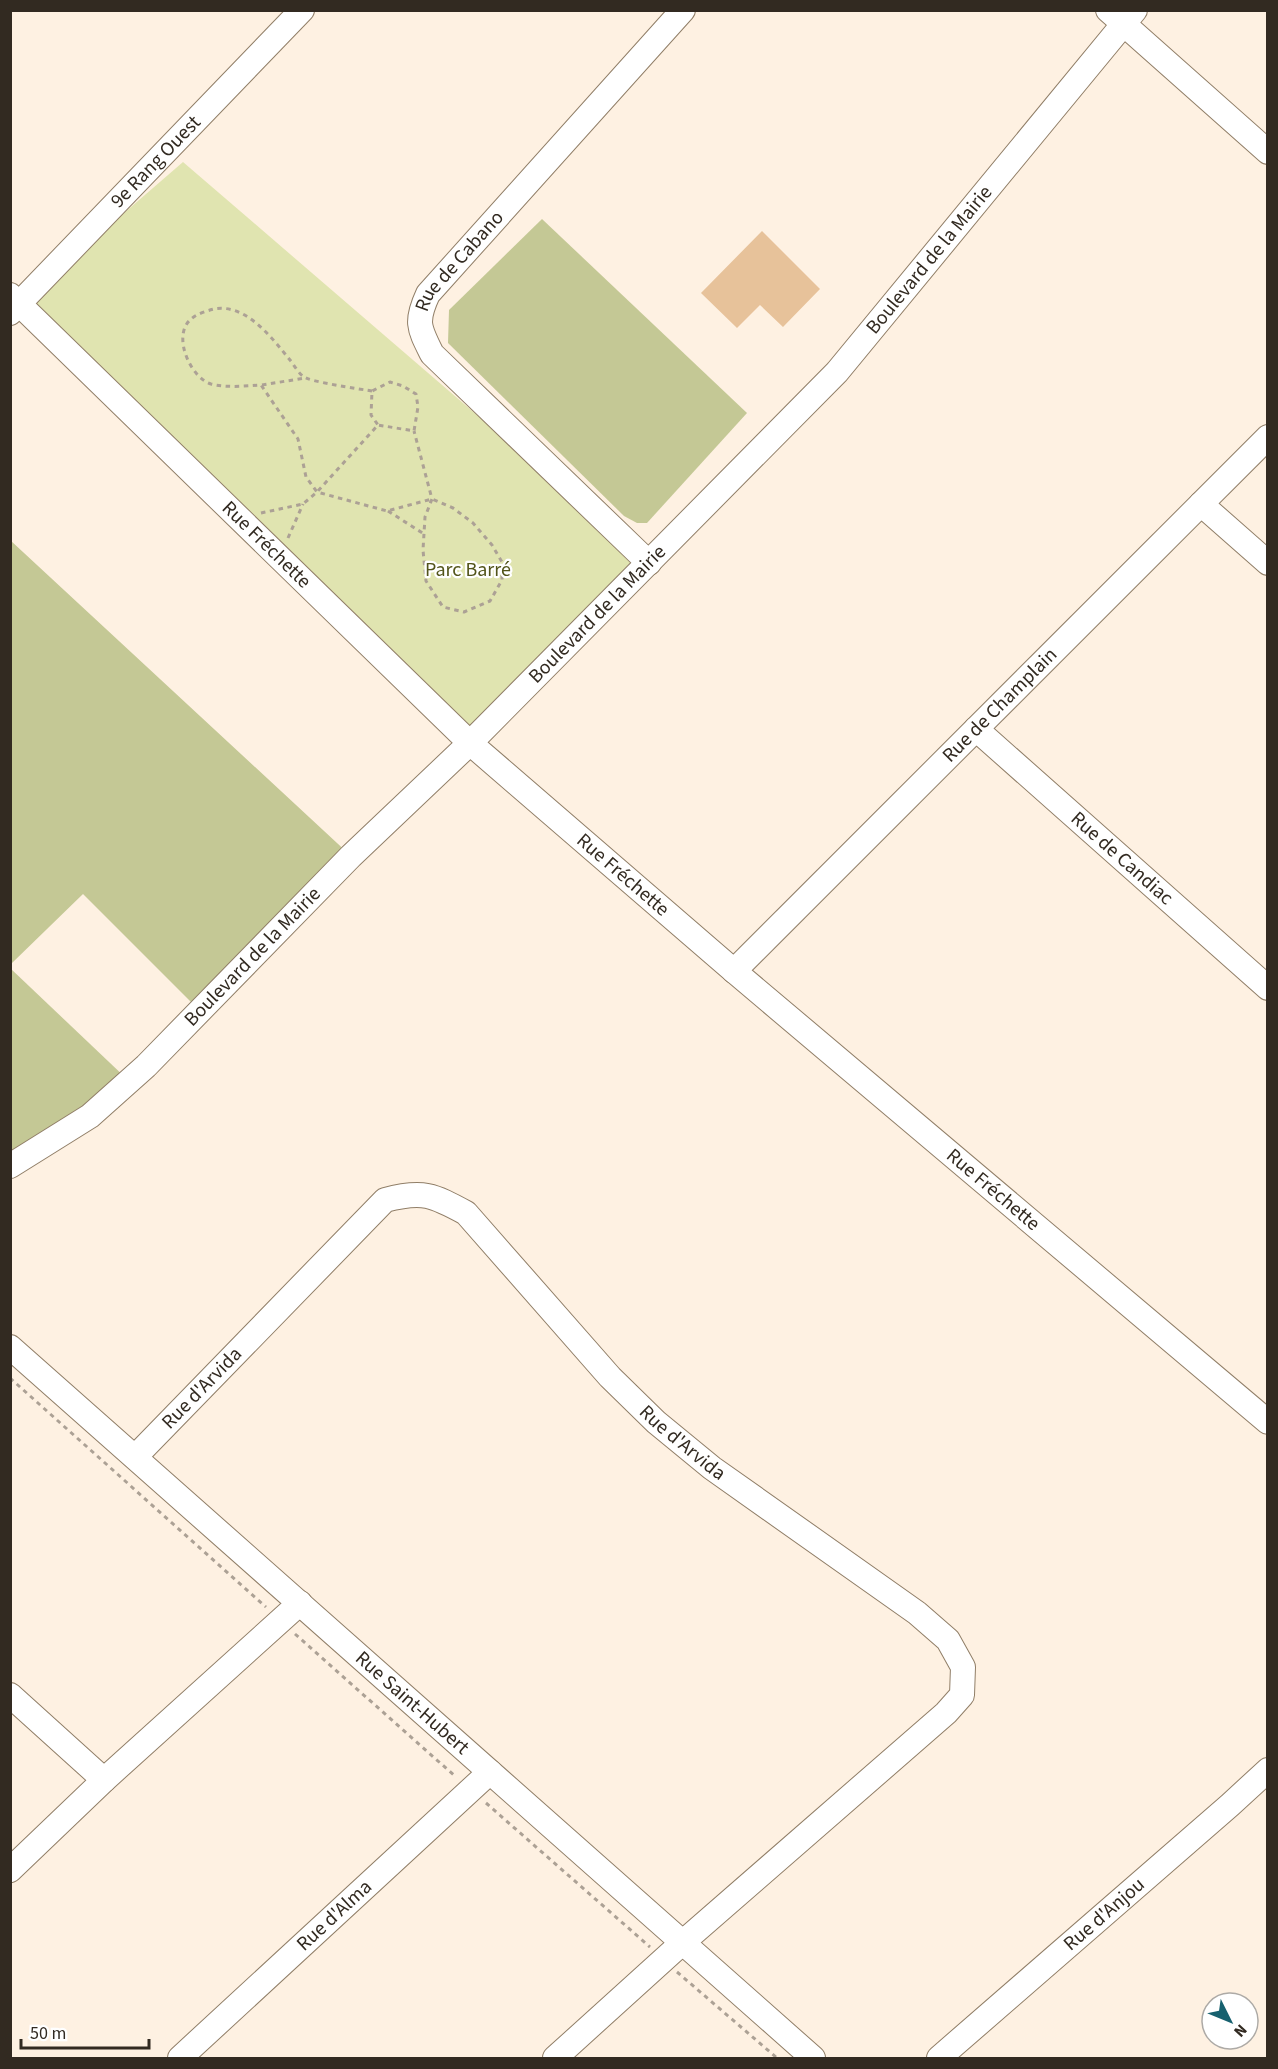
<svg xmlns="http://www.w3.org/2000/svg" width="1278" height="2069" viewBox="0 0 1278 2069" font-family="'Source Sans 3',sans-serif">
<rect width="100%" height="100%" fill="#fef1e2"/>
<path fill="#e0e4b0" d="M183 162 649 563 470 743 20 303Z"/>
<g fill="#c4c895">
<path d="M542 219 747 413 647 523H637L624 516 448 343 449 310Z"/>
<path d="M10 540 351 856 200 1011 83 894 11 964Z"/>
<path d="M10 968 129 1081 10 1166Z"/>
</g>
<path fill="#e7c29a" d="M762 231 820 289 783 327 760 305 737 328 701 293Z"/>
<g fill="none" stroke-linecap="round" stroke-linejoin="round">
<defs>
<g id="minor">
<path d="M1108 10 1268 152"/>
<path id="s1" d="M10 295 470 743 734 971 1268 1422"/>
<path id="s2" d="M10 313 302 10"/>
<path d="M1201 504 1268 563"/>
<path id="s3" d="M649 563 432 354C419 328 415 322 428 294L683 10"/>
<path id="s4" d="M976 729 1268 988"/>
<path id="s5" d="M734 971 1268 437"/>
<path id="s6" d="M10 1166 90 1116 146 1066 351 856 470 743 837 372 1135 10"/>
<path id="s7" d="M10 1347 813 2058"/>
<path id="s8" d="M135 1457 385 1200C423 1190 433 1195 466 1213L610 1377 656 1422 712 1468 917 1613 948 1640 963 1667 962 1695 946 1713 682 1943 555 2058"/>
<path d="M10 1695 104 1780"/>
<path d="M10 1870 104 1780 300 1603"/>
<path id="s9" d="M180 2058 490 1772"/>
<path id="s10" d="M939 2058 1230 1805 1268 1770"/>
</g>
</defs>
<use href="#minor" stroke="#907e67" stroke-width="26"/>
<g stroke="#aca195" stroke-width="3" stroke-dasharray="4.5 4.5" stroke-linecap="butt">
<path d="M262 385 305 378"/>
<path d="M372 391C360 389 311 382 304 377 299 374 294 365 290 360 272 338 246 303 214 309 206 311 196 314 190 320 172 337 191 378 211 384 227 388 245 386 261 385L298 439 306 477 317 492 387 511 432 499 453 508 473 523 492 545 502 562V580L490 601 464 612 443 607 426 581 423 550 425 517 432 499 414 431"/>
<path d="M388 511 424 534"/>
<path d="M261 513 303 504 317 492 378 425 414 431 418 407 416 394 403 386 390 382 372 391 371 415 378 425"/>
<path d="M288 538 303 504"/>
<path d="M10 1378 266 1607"/>
<path d="M295 1634 456 1777"/>
<path d="M486 1803 650 1947"/>
<path d="M677 1972 777 2058"/>
</g>
<use href="#minor" stroke="#fff" stroke-width="24"/>
</g>
<g text-anchor="middle" dominant-baseline="central" stroke-width="4.5" stroke-linejoin="round" paint-order="stroke">
<g font-size="20" fill="#322a21" stroke="#fff">
<text stroke="none"><textPath href="#s2" startOffset="210">9e Rang Ouest</textPath></text>
<text stroke="none"><textPath href="#s6" startOffset="1294">Boulevard de la Mairie</textPath></text>
<text stroke="none"><textPath href="#s3" startOffset="410">Rue de Cabano</textPath></text>
<text stroke="none"><textPath href="#s1" startOffset="358">Rue Fréchette</textPath></text>
<text stroke="none"><textPath href="#s6" startOffset="808">Boulevard de la Mairie</textPath></text>
<text stroke="none"><textPath href="#s5" startOffset="376">Rue de Champlain</textPath></text>
<text stroke="none"><textPath href="#s4" startOffset="195">Rue de Candiac</textPath></text>
<text stroke="none"><textPath href="#s1" startOffset="844">Rue Fréchette</textPath></text>
<text stroke="none"><textPath href="#s6" startOffset="322">Boulevard de la Mairie</textPath></text>
<text stroke="none"><textPath href="#s1" startOffset="1330">Rue Fréchette</textPath></text>
<text stroke="none"><textPath href="#s8" startOffset="96">Rue d'Arvida</textPath></text>
<text stroke="none"><textPath href="#s8" startOffset="760">Rue d'Arvida</textPath></text>
<text stroke="none"><textPath href="#s7" startOffset="537">Rue Saint-Hubert</textPath></text>
<text stroke="none"><textPath href="#s9" startOffset="210">Rue d'Alma</textPath></text>
<text stroke="none"><textPath href="#s10" startOffset="219">Rue d'Anjou</textPath></text>
</g>
<g font-size="20" fill="#52541a" stroke="#fff">
<text x="468" y="570">Parc Barré</text>
</g>
</g>
<rect width="1278" height="2069" fill="none" stroke="#322a21" stroke-width="24"/>
<g transform="translate(1230 2021) rotate(133)"><circle r="28" fill="#ffffff" stroke="#adaaa6" stroke-width="1.5"/>
<path d="M0-4.5L10 22L0 15L-10 22Z" fill="#17616f"/>
<text y="-9" font-size="16" font-weight="bold" text-anchor="middle" fill="#322a21">N</text>
</g>
<path d="M21 2039v9h128v-9" fill="none" stroke="#322a21" stroke-width="3"/>
<text x="30" y="2039" font-size="18" fill="#322a21" stroke="#ffffff" stroke-width="4.5" paint-order="stroke">50 m</text>
</svg>
